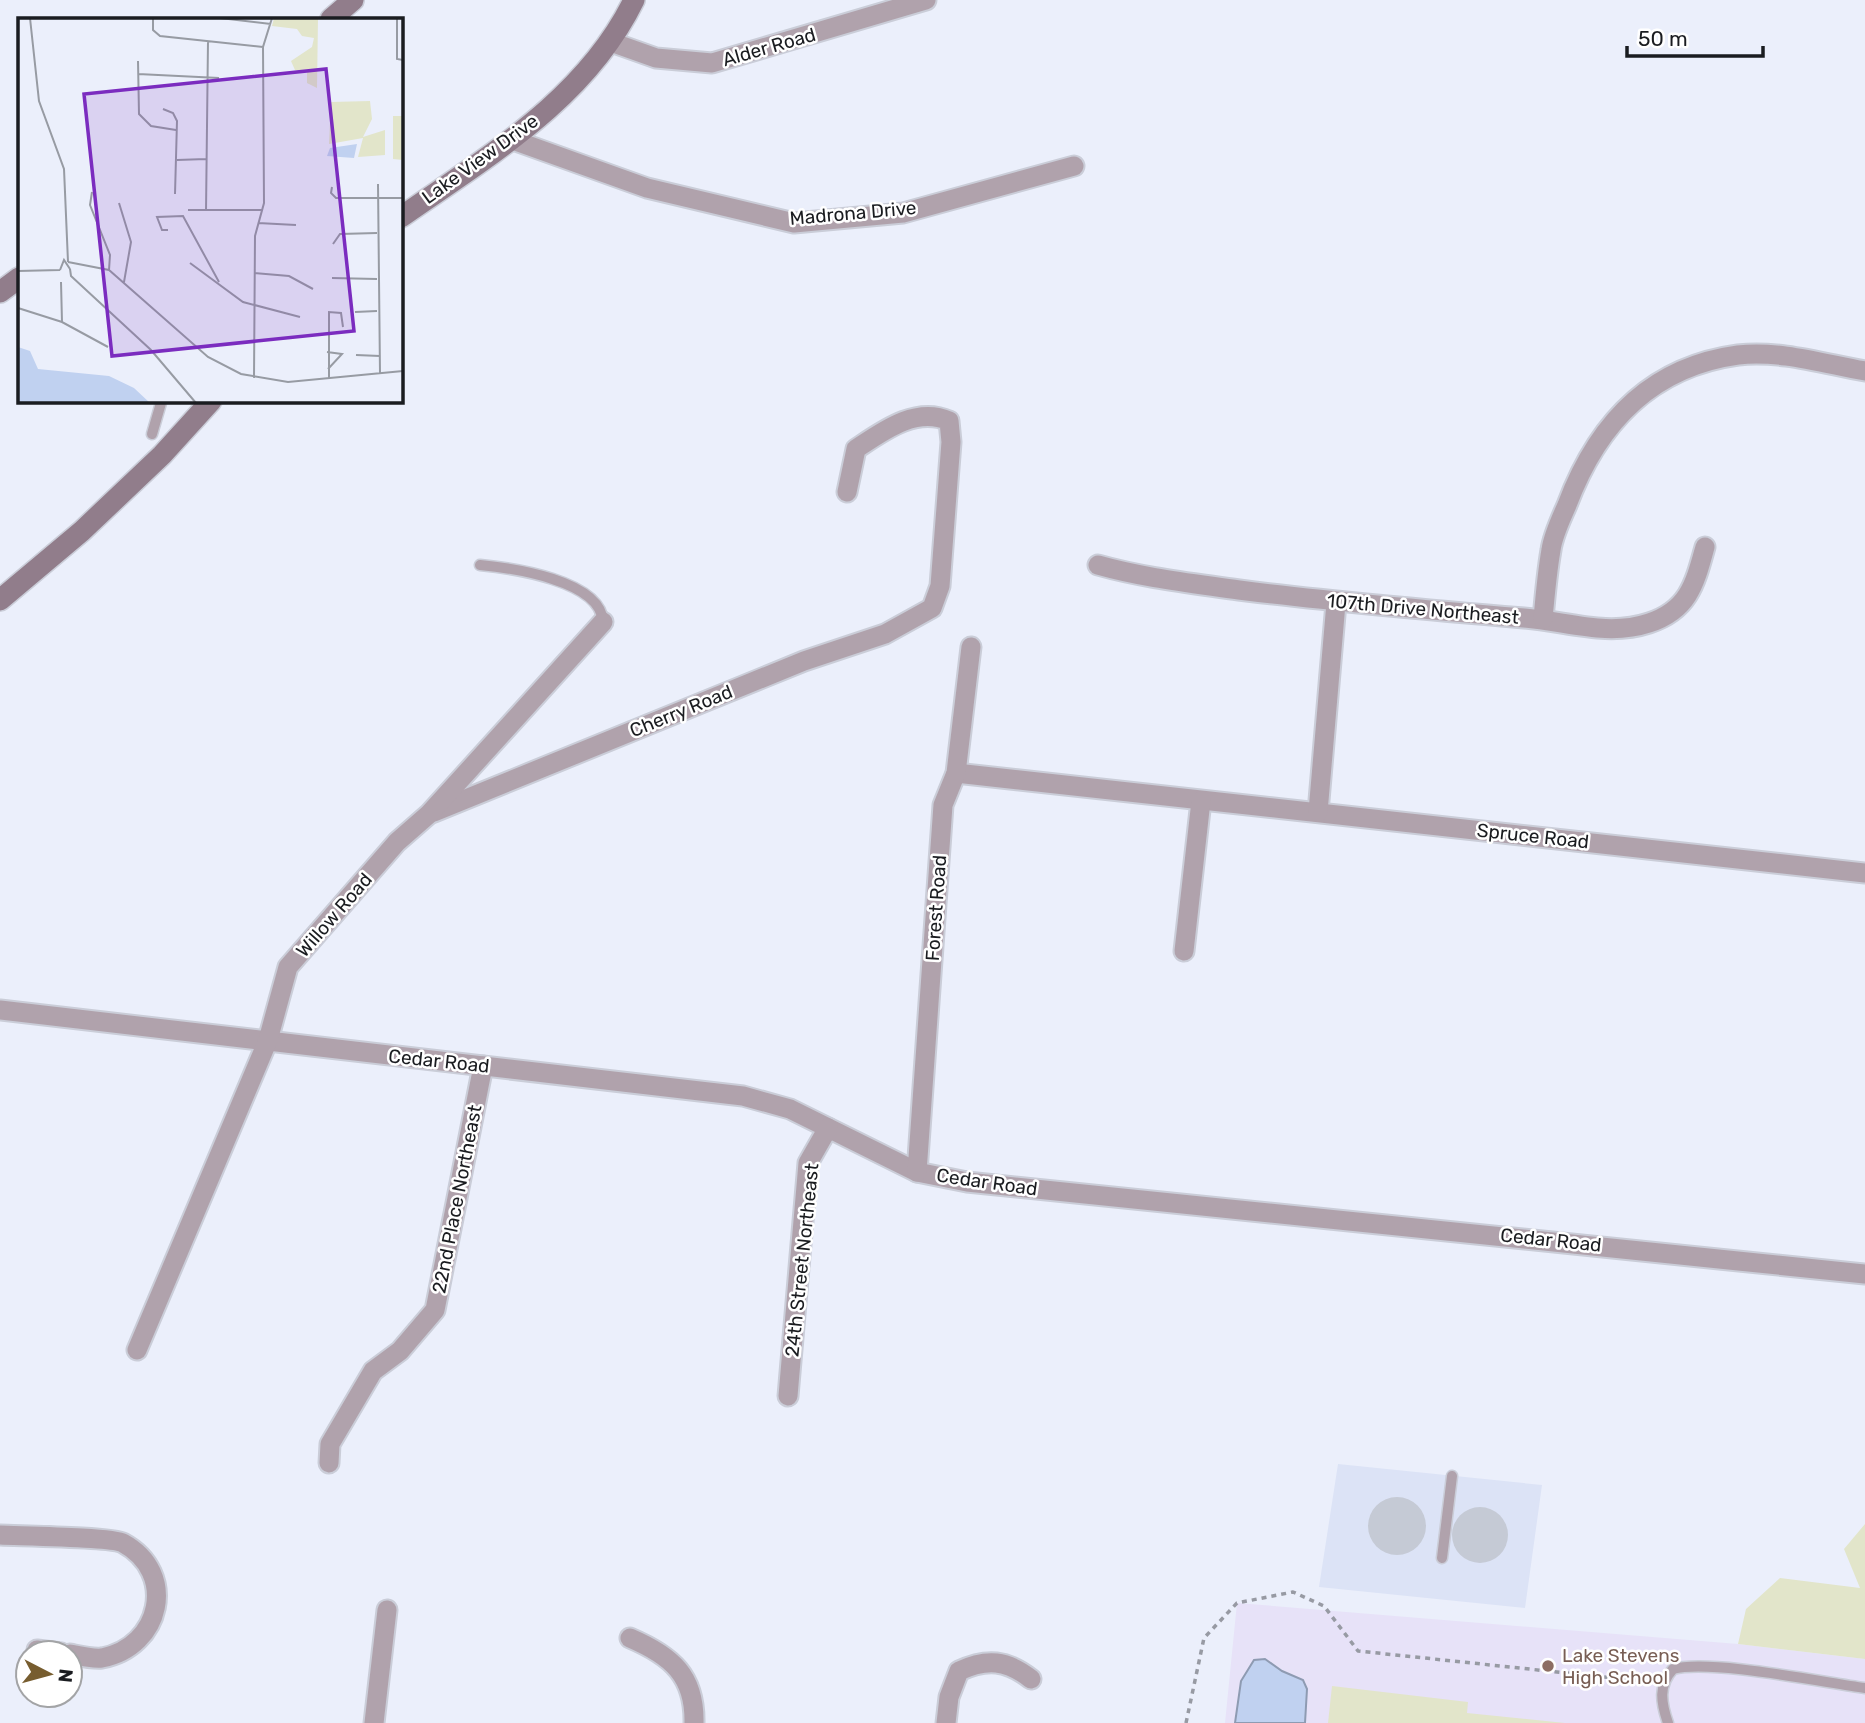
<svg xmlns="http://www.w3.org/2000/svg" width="1865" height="1723" viewBox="0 0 1865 1723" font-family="Rubik,sans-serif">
<rect width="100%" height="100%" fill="#ebeffb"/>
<path fill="#dce3f6" d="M1338 1464 1542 1485 1525 1608 1319 1587Z"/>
<path fill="#e7e2f8" d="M1237 1603 1738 1644 1865 1659V1723H1225Z"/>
<g fill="#e2e5ca">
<path d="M1865 1524V1659L1738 1644 1746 1609 1780 1578 1860 1588 1844 1549Z"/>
<path d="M1332 1686 1468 1702 1467 1713 1565 1723H1328Z"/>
</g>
<path fill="#c0d1f0" stroke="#8e9bb2" stroke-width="2" d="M1265 1659 1282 1671 1303 1680 1307 1689 1305 1723H1235L1241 1681 1254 1660Z"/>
<g fill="#c5cad5">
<circle cx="1397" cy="1526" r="29"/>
<circle cx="1480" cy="1535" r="28"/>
</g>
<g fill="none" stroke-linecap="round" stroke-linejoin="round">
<defs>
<g id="lane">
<path d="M152 434 161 403"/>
<path d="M480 565C511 568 601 580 603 622"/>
<path d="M1442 1558 1452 1476"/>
<path d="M1668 1723C1661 1703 1658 1685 1673 1669 1710 1659 1821 1682 1865 1688"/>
</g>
<g id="street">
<path d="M611 42 656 58 712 63 926 0"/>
<path d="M513 140 647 188 794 223 903 213 1074 166"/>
<path d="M1098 565C1144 578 1191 583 1239 590 1333 602 1428 610 1524 618 1566 621 1607 637 1649 623 1689 610 1695 583 1705 547"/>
<path d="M1543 619C1545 596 1547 573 1551 550 1553 535 1561 519 1567 505 1597 425 1649 367 1738 355 1780 350 1825 364 1865 371"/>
<path d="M956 773 1865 873"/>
<path d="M434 812 804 661 885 634 932 608 940 586 951 442 949 421C916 406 883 431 856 449L847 492"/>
<path d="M1318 812 1336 603"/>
<path d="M1184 951 1201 801"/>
<path d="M0 1010 743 1096 790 1109 917 1172 967 1182 1865 1274"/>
<path d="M917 1172 943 805 956 773 971 647"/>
<path d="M137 1350 268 1040 288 967 397 842 429 814 603 622"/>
<path d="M788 1396 808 1163 828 1128"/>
<path d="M329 1463 330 1444 373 1371 400 1351 435 1310 483 1066"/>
<path d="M0 1535C20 1536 112 1537 123 1543 178 1573 161 1647 102 1658 92 1659 80 1656 70 1654"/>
<path d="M630 1638C672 1656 695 1676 694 1723"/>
<path d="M37 1650 61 1653"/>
<path d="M374 1723 387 1610"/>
<path d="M946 1723 949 1697 959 1671C987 1658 1007 1660 1031 1679"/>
</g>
<g id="secondary">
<path d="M331 19 353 0"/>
<path d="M401 217C488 156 586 99 634 0"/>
<path d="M0 292 19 278"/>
<path d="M0 600 82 531 162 455 211 401"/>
</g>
</defs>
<use href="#lane" stroke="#cacdd8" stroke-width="13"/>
<use href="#street" stroke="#cacdd8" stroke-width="23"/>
<use href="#secondary" stroke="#cacdd8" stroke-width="24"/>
<path stroke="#979aa3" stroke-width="3.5" stroke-dasharray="5 5" stroke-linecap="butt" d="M1186 1723 1204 1638 1237 1603 1293 1592 1324 1606 1358 1651 1652 1682"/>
<use href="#lane" stroke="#b0a2ac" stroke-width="10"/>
<use href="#street" stroke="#b0a2ac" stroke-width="19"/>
<use href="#secondary" stroke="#917d8b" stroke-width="21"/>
</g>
<circle fill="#8d6e63" stroke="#fff" stroke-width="2.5" cx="1548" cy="1666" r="7"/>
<g text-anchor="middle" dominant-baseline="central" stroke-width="5" stroke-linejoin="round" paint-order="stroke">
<g font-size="19" fill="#1a1c20" stroke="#fff">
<text transform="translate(769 47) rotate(-16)">Alder Road</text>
<text transform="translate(480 159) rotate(-36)">Lake View Drive</text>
<text transform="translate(853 213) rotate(-5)">Madrona Drive</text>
<text transform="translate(1423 609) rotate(5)">107th Drive Northeast</text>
<text transform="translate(681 711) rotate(-22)">Cherry Road</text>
<text transform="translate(1533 836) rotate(6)">Spruce Road</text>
<text transform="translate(936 908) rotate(-86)">Forest Road</text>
<text transform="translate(334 915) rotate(-49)">Willow Road</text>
<text transform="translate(439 1061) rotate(6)">Cedar Road</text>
<text transform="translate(987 1182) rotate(8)">Cedar Road</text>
<text transform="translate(457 1199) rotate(-79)">22nd Place Northeast</text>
<text transform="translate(1551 1240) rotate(6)">Cedar Road</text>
<text transform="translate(802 1260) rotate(-84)">24th Street Northeast</text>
</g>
<g font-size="19" fill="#785e54" stroke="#fff" text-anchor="start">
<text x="1562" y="1655">Lake Stevens<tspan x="1562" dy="22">High School</tspan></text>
</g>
</g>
<g transform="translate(18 18)">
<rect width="385" height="385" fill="#ebeffb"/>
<path d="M256 0H300L299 70 289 65V54L277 52 273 43 294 29 296 20 284 18 279 11 254 8ZM352 83 354 101 345 119 367 112V137L340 139 345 120 311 126 313 84ZM375 98H385V142L375 141Z" fill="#e2e5ca"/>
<path d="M339 126 336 140 309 138 312 130ZM0 329 12 333 20 351 91 358 116 370 132 385H0Z" fill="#c0d1f0"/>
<path fill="none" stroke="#979ba3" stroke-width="2" d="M12 0 21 83 46 151 50 244M135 0V12L142 18 245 29M202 0 253 6M379 0V41L385 42M120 43 121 96 133 108 158 112M120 56 201 60M145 91 155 95 159 103 157 176M159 142 188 141M360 166 362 355M314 169 313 175 318 180H385M74 174 72 187 92 237 91 252M101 185 113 224 106 264M170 192H245M188 193 190 23M240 205 278 207M150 212H144L139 199 165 198 201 264M315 226 322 216 359 215M50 244 91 252 190 339 223 356 270 364 385 353M172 245 225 284 282 299M52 251 53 258 133 332 178 385M42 252 46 242 52 251M0 253 42 252M236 255 271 258 295 271M314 260 359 261M43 264 44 304M0 290 44 304 90 329M337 294 359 293M309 334 324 336 310 351M338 337 362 338M236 360 237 218 246 185 245 29 254 0M311 360V294L323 295 325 309"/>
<path fill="#7b2cbf" fill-opacity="0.15" stroke="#7b2cbf" stroke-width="3.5" d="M308 51 336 313 94 338 66 76Z"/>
<rect width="385" height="385" fill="none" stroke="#1a1c20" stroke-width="3.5"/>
</g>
<g transform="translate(49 1674) rotate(96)"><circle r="33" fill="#ffffff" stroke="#a3a4a6" stroke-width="2"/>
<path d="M0-5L12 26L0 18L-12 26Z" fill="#775d2f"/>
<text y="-10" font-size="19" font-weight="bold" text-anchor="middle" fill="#1a1c20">N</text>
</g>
<path d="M1627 46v10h136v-10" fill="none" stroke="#1a1c20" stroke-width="3.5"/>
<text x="1638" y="46" font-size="21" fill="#1a1c20" stroke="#ffffff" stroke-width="5" paint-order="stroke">50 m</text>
</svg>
